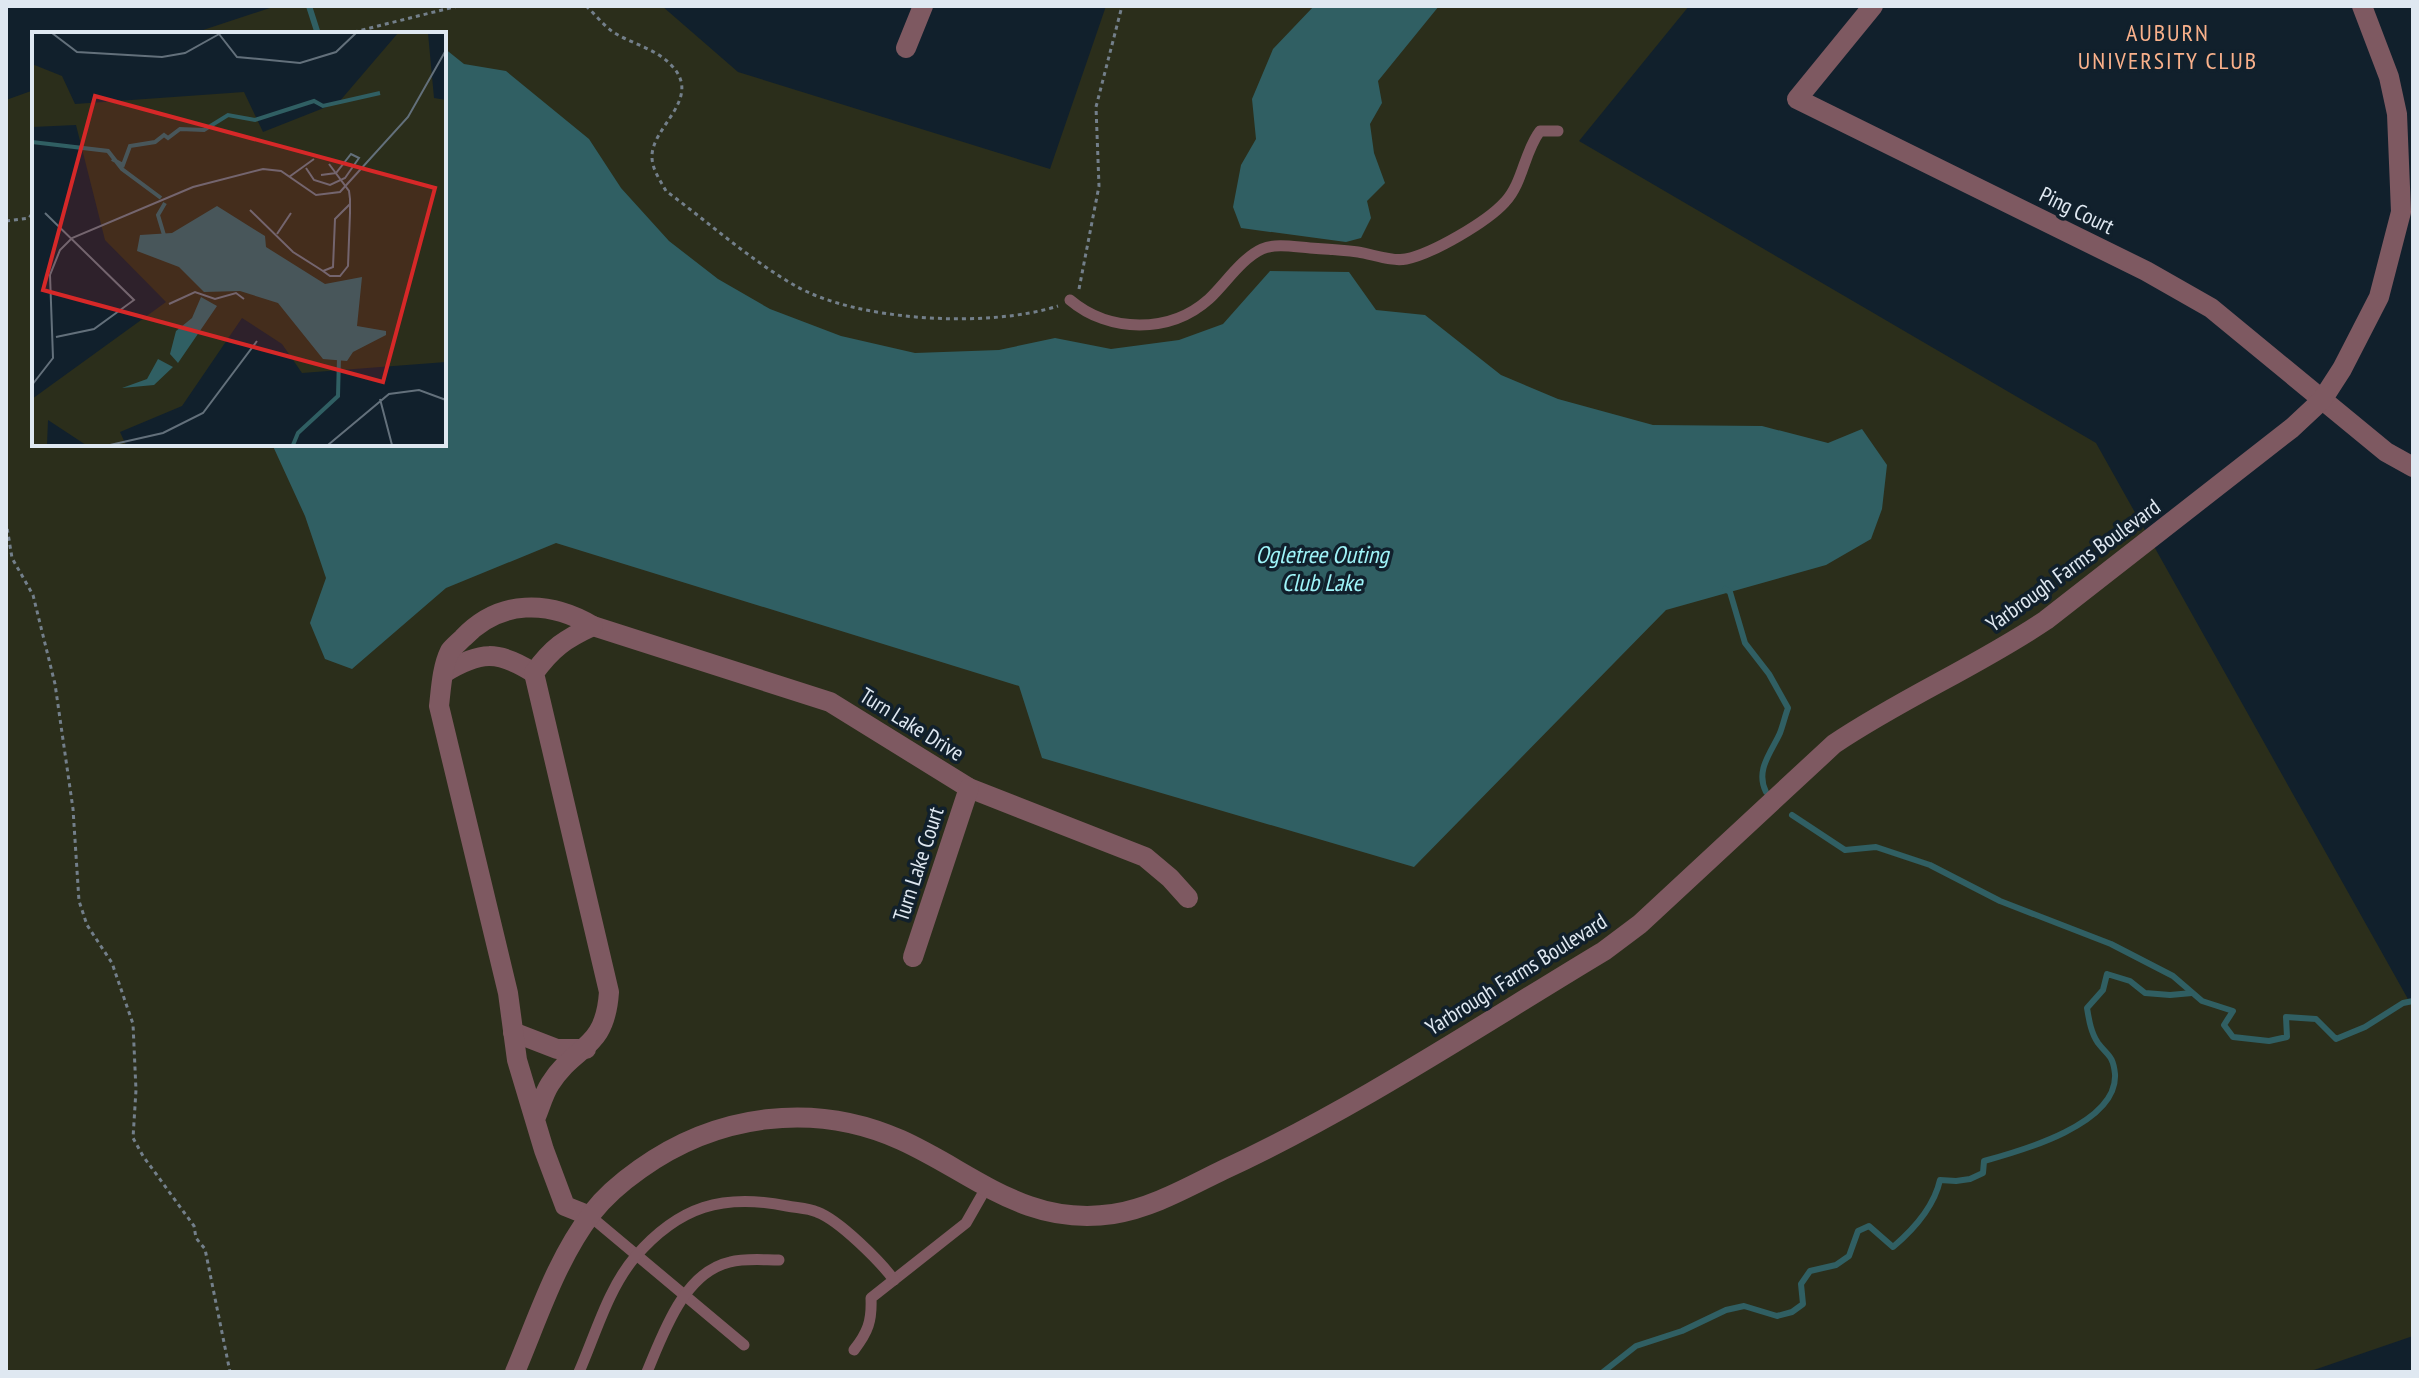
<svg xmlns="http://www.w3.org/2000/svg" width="2419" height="1378" viewBox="0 0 2419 1378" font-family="'PT Sans Narrow',sans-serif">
<rect width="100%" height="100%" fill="#11202c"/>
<path fill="#2b2e1b" d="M276 6H662L738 72 1050 169 1106 6H1689L1579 141 2096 443 2413 1008V1336L2308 1372H6V100L34 90V444H444V34H191Z"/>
<g fill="#305f63">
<path d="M1314 6H1439L1378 81 1382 103 1370 124 1374 153 1385 183 1367 201 1371 218 1361 238 1346 242 1241 228 1233 207 1241 165 1256 139 1252 99 1273 49Z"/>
<path d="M444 48 464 64 506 71 589 139 621 188 669 241 718 279 770 309 841 336 915 353 999 350 1055 338 1111 349 1179 340 1223 324 1270 271 1349 272 1376 310 1425 315 1501 375 1558 399 1653 425 1762 426 1828 443 1862 429 1887 465 1882 509 1871 539 1826 565 1666 610 1414 867 1042 758 1019 686 556 543 446 588 352 669 325 659 310 623 326 578 305 516 272 444H444Z"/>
</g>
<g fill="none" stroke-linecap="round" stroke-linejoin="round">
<g stroke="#305f63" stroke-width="6">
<path d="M309 6 318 34"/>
<path d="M1725 589 1730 592 1745 643 1769 674 1788 708C1785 716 1783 725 1780 733 1771 753 1755 770 1766 792"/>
<path d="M1792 815 1845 850 1876 847 1930 865 2000 901 2111 944 2173 976 2202 1001 2233 1011 2224 1025 2233 1037 2269 1041 2287 1037 2286 1017 2316 1019 2336 1039 2365 1027 2403 1003 2413 1001"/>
<path d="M1603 1372 1636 1346 1682 1331 1726 1310 1744 1306 1777 1316 1792 1312 1803 1304 1801 1284 1810 1271 1836 1265 1849 1256 1858 1231 1869 1226 1893 1247C1913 1230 1934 1207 1940 1180L1956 1181 1970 1179 1983 1173 1984 1161C2021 1151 2118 1124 2115 1074 2113 1055 2108 1056 2098 1043 2091 1033 2089 1020 2087 1008L2103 990 2107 974 2130 981 2145 993 2170 995 2192 993"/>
</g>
<g stroke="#737f8a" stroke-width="3" stroke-dasharray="4 4" stroke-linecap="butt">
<path d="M586 6C595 14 603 25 613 32 632 44 657 49 672 66 703 99 651 127 652 157 652 169 660 180 666 191 708 222 749 259 794 285 857 322 990 328 1058 306"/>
<path d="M346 34 458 6"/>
<path d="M6 221 29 218 34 211"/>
<path d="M1079 289 1099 186 1096 107 1122 6"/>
<path d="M6 521 12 558 33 595 55 684 73 809 79 901 87 925 112 963 133 1024 136 1090 133 1138 143 1156 194 1226 196 1238 205 1249 230 1372"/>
</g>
<g stroke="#7e5961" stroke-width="11">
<path d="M1070 300C1109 333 1170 334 1209 299 1225 284 1242 258 1262 249 1276 243 1295 247 1310 248 1326 249 1342 250 1358 252 1372 254 1392 262 1406 259 1432 254 1487 222 1505 202 1523 183 1524 152 1540 131H1558"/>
<path d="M590 1216 744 1345"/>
<path d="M854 1350C868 1332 872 1321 871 1298L966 1223 986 1188"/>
<path d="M579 1372C596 1333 608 1289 635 1257 679 1206 723 1193 787 1206 797 1208 808 1208 817 1212 839 1220 880 1261 894 1280"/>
<path d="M647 1372C663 1334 684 1272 730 1262 745 1258 764 1260 779 1260"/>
</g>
<g stroke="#7e5961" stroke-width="20">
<path d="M1873 6 1797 99 2146 271 2211 308 2386 452 2413 467"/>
<path d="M906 48 923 6"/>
<path d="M593 626 830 702 969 788 1145 857 1170 878 1188 898"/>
<path d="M444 673C480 651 498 650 534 673"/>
<path d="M913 957 969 788"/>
<path d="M513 1032 557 1049H586"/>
<path d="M535 1119C540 1108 543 1095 550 1084 575 1044 605 1051 609 992L534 673C552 648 565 639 593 626 549 600 500 599 463 638 459 642 453 647 450 651 442 667 441 689 439 706L508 993 517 1060 544 1150 565 1206 590 1216"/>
<path d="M515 1372C538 1318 556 1260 592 1213 605 1196 623 1181 640 1169 717 1114 814 1101 901 1140 974 1173 1025 1227 1113 1214 1152 1208 1188 1187 1223 1170 1355 1109 1479 1026 1604 951L1640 924 1834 744C1902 698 1978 666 2046 620L2292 428 2322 400 2342 369 2379 297 2401 212 2397 114 2389 77 2362 6"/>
</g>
</g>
<g text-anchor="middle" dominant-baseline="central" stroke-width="7" stroke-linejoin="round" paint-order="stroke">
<g font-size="22" fill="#dfe8f1" stroke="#11202c">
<text transform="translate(2077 210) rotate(26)">Ping Court</text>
<text transform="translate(2073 565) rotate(-36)">Yarbrough Farms Boulevard</text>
<text transform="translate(912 724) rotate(32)">Turn Lake Drive</text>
<text transform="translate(918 864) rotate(-72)">Turn Lake Court</text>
<text transform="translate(1516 974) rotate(-32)">Yarbrough Farms Boulevard</text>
</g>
<g font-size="24" letter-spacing="2" fill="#fab18b" stroke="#11202c">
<text x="2168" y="32">AUBURN<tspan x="2168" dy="28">UNIVERSITY CLUB</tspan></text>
</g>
<g font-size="24" font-style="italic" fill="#9ff4f9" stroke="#11202c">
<text x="1322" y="554">Ogletree Outing<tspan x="1322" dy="28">Club Lake</tspan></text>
</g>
</g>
<g transform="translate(32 32)">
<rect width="414" height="414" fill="#11202c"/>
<path d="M366 1H396L402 66 414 68V330L270 341 250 312 210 286 150 374 88 400 94 413H54L16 388 15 413H0V367L134 270 73 208 44 93 0 95V32L30 44 43 72 212 60 231 100 307 70Z" fill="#2b2e1b"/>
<path d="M185 174 233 204 234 215 293 252 330 245 325 294 354 299V303L321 320 315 329 291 327 246 271 208 259 172 260 147 235 105 219 108 203 140 201ZM169 265 185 274 146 331 138 322 144 299 160 286ZM126 327 141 335 122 353 90 356 115 347Z" fill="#305f63"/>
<path fill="none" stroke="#305f63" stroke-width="4" d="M0 110 76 119 90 137 129 166M80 127 91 133 98 114 123 110 132 103 136 106 148 97 172 98 196 83 223 88 282 69 291 74 348 61M132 203 126 183 133 171M261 413 266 401 306 364 307 326"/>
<path fill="none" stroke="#63707b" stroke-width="2" d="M20 1 45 20 130 25 153 21 189 1M187 2 205 25 268 31 304 20 324 1M297 132 317 159 318 167V181L316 234 308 244H298L291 239 301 235 303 187 318 172M274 136 282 148 298 153 313 146 327 126 319 122 304 141 289 143M257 145 282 127M218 178 261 220 291 239M13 181 102 268 62 297 24 305M245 202 259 181M137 272 163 260 183 267 204 261 212 267M0 353 21 326 18 243 28 218 40 206 161 155 231 137 249 139 284 163 308 160 376 85 414 18M348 367 360 413M78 413 131 401 171 381 225 309M296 413 357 362 387 358 414 368"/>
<path fill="#d62828" fill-opacity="0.15" stroke="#d62828" stroke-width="4" d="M63 64 403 156 351 350 11 258Z"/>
<rect width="414" height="414" fill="none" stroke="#dfe8f1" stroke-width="4"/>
</g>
<rect width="2419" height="1378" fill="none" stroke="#dfe8f1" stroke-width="16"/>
</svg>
